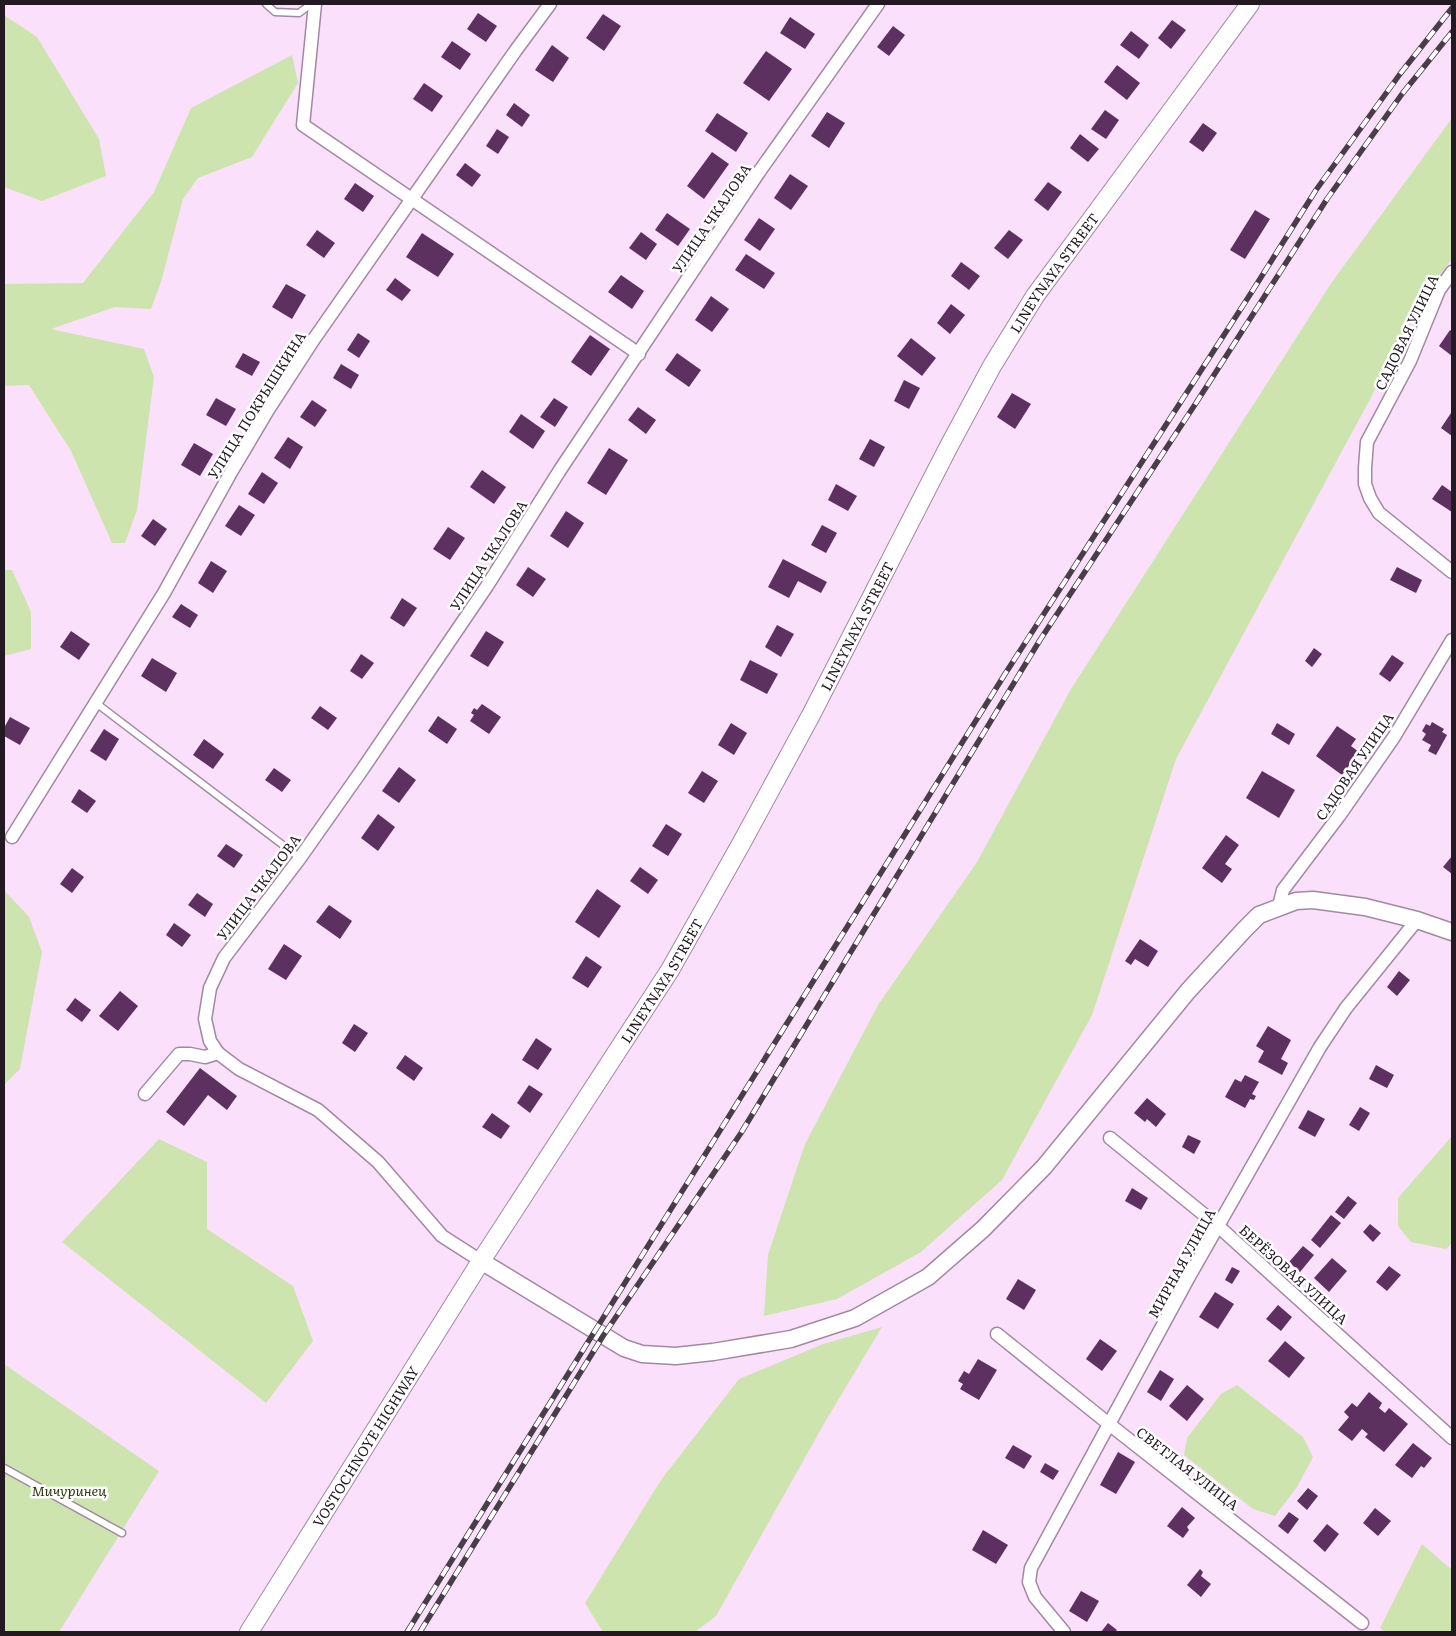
<svg xmlns="http://www.w3.org/2000/svg" width="1456" height="1636" viewBox="0 0 1456 1636" font-family="Literata,serif">
<rect width="100%" height="100%" fill="#fae0fa"/>
<g fill="#cee4af">
<path d="M4 15 37 37 99 139 106 176 42 201 4 187Z"/>
<path d="M292 55 298 83 252 157 198 178 183 199 161 282 151 309 115 307 51 329 144 349 154 377 137 510 125 543H112L71 451 29 385 4 386V284L83 283 154 192 191 108Z"/>
<path d="M1452 118V259L1431 286 1176 759 1092 1015 1002 1180 921 1252 837 1299 764 1316 768 1255 805 1144 878 1005 977 862 1071 689 1332 282Z"/>
<path d="M4 570H12L31 612V649L4 656Z"/>
<path d="M4 890 29 917 42 952 20 1069 4 1085Z"/>
<path d="M1452 1136V1243L1446 1249 1411 1242 1398 1226V1198Z"/>
<path d="M159 1139 207 1162V1229L293 1286 313 1341 266 1403 62 1242Z"/>
<path d="M882 1327 825 1422 716 1616 695 1632H603L585 1603 661 1480 739 1379 823 1344Z"/>
<path d="M4 1364 159 1471 59 1632H4Z"/>
<path d="M1237 1385 1303 1437 1313 1457 1297 1487 1275 1516 1253 1509 1184 1455 1187 1438 1221 1394Z"/>
<path d="M1422 1544 1452 1570V1632H1385L1380 1628Z"/>
</g>
<g fill="#5d315f">
<path d="M478 13 497 26 486 42 467 29Z"/>
<path d="M603 14 621 26 604 51 586 38Z"/>
<path d="M790 17 815 34 805 49 780 33Z"/>
<path d="M1172 20 1186 30 1171 49 1158 38Z"/>
<path d="M893 26 905 35 889 56 877 47Z"/>
<path d="M1131 31 1149 45 1139 59 1120 45Z"/>
<path d="M452 41 471 54 460 70 441 57Z"/>
<path d="M552 45 569 58 553 82 535 70Z"/>
<path d="M766 51 792 69 769 101 743 83Z"/>
<path d="M1117 65 1140 83 1127 100 1104 82Z"/>
<path d="M424 83 443 96 432 112 413 99Z"/>
<path d="M514 103 530 115 522 127 506 115Z"/>
<path d="M1105 110 1119 120 1106 139 1091 129Z"/>
<path d="M827 112 845 123 829 148 811 136Z"/>
<path d="M717 113 748 133 736 152 705 131Z"/>
<path d="M1203 123 1217 133 1203 152 1189 142Z"/>
<path d="M497 129 509 137 498 154 486 146Z"/>
<path d="M1080 134 1099 149 1088 162 1070 148Z"/>
<path d="M712 152 729 164 704 199 687 186Z"/>
<path d="M465 163 481 175 472 187 456 175Z"/>
<path d="M790 174 808 186 791 210 774 198Z"/>
<path d="M1048 182 1062 192 1048 211 1034 200Z"/>
<path d="M355 183 374 196 363 212 344 199Z"/>
<path d="M1255 210 1270 219 1245 259 1230 250Z"/>
<path d="M667 213 690 229 678 246 655 230Z"/>
<path d="M759 218 775 229 760 251 744 240Z"/>
<path d="M317 230 335 243 324 258 306 245Z"/>
<path d="M1009 230 1023 240 1008 259 994 248Z"/>
<path d="M641 232 657 244 646 260 629 248Z"/>
<path d="M422 233 454 254 438 277 406 257Z"/>
<path d="M746 254 775 273 764 289 735 270Z"/>
<path d="M961 262 980 276 969 290 951 276Z"/>
<path d="M621 275 644 291 632 309 608 292Z"/>
<path d="M395 278 411 290 402 301 386 290Z"/>
<path d="M286 284 306 295 292 319 272 307Z"/>
<path d="M711 296 729 309 712 332 695 320Z"/>
<path d="M951 304 965 315 950 334 937 323Z"/>
<path d="M1450 330 1452 331V356L1439 346Z"/>
<path d="M358 333 370 341 359 358 347 350Z"/>
<path d="M590 335 610 349 591 376 571 362Z"/>
<path d="M911 338 936 358 922 376 897 356Z"/>
<path d="M243 353 260 362 252 376 235 367Z"/>
<path d="M677 353 701 370 689 387 665 370Z"/>
<path d="M341 364 359 375 351 389 333 378Z"/>
<path d="M904 380 920 388 909 409 894 401Z"/>
<path d="M1012 393 1031 404 1015 429 997 417Z"/>
<path d="M216 398 236 409 226 426 206 415Z"/>
<path d="M554 398 568 407 555 427 540 417Z"/>
<path d="M312 400 327 410 315 427 300 417Z"/>
<path d="M638 407 656 420 646 434 628 420Z"/>
<path d="M1451 413 1452 414V436L1441 428Z"/>
<path d="M521 414 545 431 533 449 509 432Z"/>
<path d="M288 437 303 447 290 469 274 458Z"/>
<path d="M870 439 885 447 874 467 859 459Z"/>
<path d="M194 443 213 454 200 476 181 465Z"/>
<path d="M609 448 628 460 606 495 587 483Z"/>
<path d="M482 470 506 487 494 504 470 487Z"/>
<path d="M262 472 278 483 264 504 248 494Z"/>
<path d="M836 484 857 496 848 511 828 500Z"/>
<path d="M1442 485 1452 492V512L1432 499Z"/>
<path d="M239 505 255 515 241 536 225 526Z"/>
<path d="M566 511 584 523 568 548 550 536Z"/>
<path d="M153 519 167 529 155 546 141 536Z"/>
<path d="M822 525 837 533 826 553 811 545Z"/>
<path d="M448 527 465 538 450 560 433 549Z"/>
<path d="M783 559 827 582 821 593 798 581 789 598 768 587Z"/>
<path d="M211 561 227 571 213 593 198 583Z"/>
<path d="M528 567 546 579 533 597 516 585Z"/>
<path d="M1397 567 1422 580 1416 593 1390 580Z"/>
<path d="M402 598 417 608 404 627 390 618Z"/>
<path d="M181 604 198 615 190 628 172 617Z"/>
<path d="M777 625 794 634 781 657 765 647Z"/>
<path d="M71 631 90 644 79 660 60 647Z"/>
<path d="M486 631 504 642 488 667 470 656Z"/>
<path d="M1314 648 1322 654 1312 667 1305 661Z"/>
<path d="M361 654 374 663 362 679 350 671Z"/>
<path d="M1392 655 1404 663 1390 682 1379 674Z"/>
<path d="M152 658 177 673 166 692 141 676Z"/>
<path d="M750 660 778 674 767 694 740 680Z"/>
<path d="M482 704 501 717 489 734 470 721 474 715 471 713 474 708 477 710Z"/>
<path d="M320 706 337 718 328 730 311 718Z"/>
<path d="M438 716 457 729 447 744 428 731Z"/>
<path d="M10 717 30 728 20 745 4 736V728Z"/>
<path d="M1432 722 1444 729 1442 732 1447 735 1436 755 1428 751 1431 745 1422 740 1426 734 1422 731 1426 724 1430 726Z"/>
<path d="M731 723 747 733 734 755 718 745Z"/>
<path d="M1277 723 1295 734 1289 745 1271 734Z"/>
<path d="M1337 726 1356 739 1351 746 1359 752 1342 775 1316 756Z"/>
<path d="M104 729 119 739 106 761 90 751Z"/>
<path d="M204 739 224 754 213 769 193 755Z"/>
<path d="M399 767 416 780 399 803 382 791Z"/>
<path d="M274 768 291 780 282 792 265 780Z"/>
<path d="M702 771 718 781 704 803 688 793Z"/>
<path d="M1262 771 1295 790 1279 818 1246 798Z"/>
<path d="M79 789 96 801 87 813 71 802Z"/>
<path d="M378 814 395 827 378 851 361 838Z"/>
<path d="M666 824 682 834 668 856 652 846Z"/>
<path d="M1226 835 1239 845 1225 864 1232 869 1222 883 1202 868Z"/>
<path d="M226 844 243 855 234 868 217 856Z"/>
<path d="M1452 856V874L1443 867Z"/>
<path d="M640 867 658 880 648 894 630 881Z"/>
<path d="M72 868 84 877 72 893 60 884Z"/>
<path d="M597 889 621 906 599 938 575 922Z"/>
<path d="M197 893 213 904 205 917 188 905Z"/>
<path d="M329 905 352 921 340 939 316 922Z"/>
<path d="M174 923 191 935 182 947 166 935Z"/>
<path d="M1140 939 1158 951 1148 967 1135 959 1131 965 1125 961Z"/>
<path d="M284 944 302 956 286 980 268 969Z"/>
<path d="M586 956 602 967 588 988 572 978Z"/>
<path d="M1399 971 1410 980 1397 996 1387 987Z"/>
<path d="M120 991 138 1006 118 1031 99 1016Z"/>
<path d="M75 998 91 1010 82 1022 66 1010Z"/>
<path d="M354 1024 368 1033 355 1052 342 1043Z"/>
<path d="M1268 1026 1291 1040 1281 1059 1288 1063 1282 1075 1258 1062 1264 1051 1256 1046Z"/>
<path d="M536 1038 552 1049 538 1070 522 1060Z"/>
<path d="M405 1055 423 1068 414 1081 396 1068Z"/>
<path d="M1376 1065 1394 1075 1387 1088 1369 1079Z"/>
<path d="M200 1068 237 1096 227 1110 208 1095 184 1126 166 1112Z"/>
<path d="M1245 1075 1259 1082 1252 1094 1256 1096 1254 1100 1250 1099 1245 1108 1225 1097 1235 1079 1241 1082Z"/>
<path d="M529 1085 543 1094 530 1113 517 1103Z"/>
<path d="M1147 1098 1166 1114 1156 1127 1147 1119 1145 1122 1134 1113Z"/>
<path d="M1360 1107 1370 1113 1359 1131 1349 1125Z"/>
<path d="M1308 1110 1325 1119 1315 1137 1298 1128Z"/>
<path d="M492 1113 510 1126 501 1139 482 1127Z"/>
<path d="M1188 1135 1201 1141 1194 1154 1182 1147Z"/>
<path d="M1132 1188 1148 1198 1141 1210 1125 1201Z"/>
<path d="M1348 1196 1357 1203 1344 1219 1335 1212Z"/>
<path d="M1331 1215 1341 1223 1320 1248 1311 1240Z"/>
<path d="M1370 1224 1381 1233 1373 1242 1363 1232Z"/>
<path d="M1303 1246 1314 1255 1300 1272 1289 1262Z"/>
<path d="M1332 1258 1347 1271 1329 1292 1314 1278Z"/>
<path d="M1389 1266 1401 1275 1387 1291 1376 1282Z"/>
<path d="M1232 1267 1240 1271 1232 1284 1225 1280Z"/>
<path d="M1018 1279 1036 1290 1024 1310 1006 1299Z"/>
<path d="M1215 1292 1234 1304 1218 1329 1199 1317Z"/>
<path d="M1278 1305 1292 1317 1281 1331 1266 1319Z"/>
<path d="M1100 1339 1117 1351 1102 1371 1086 1359Z"/>
<path d="M1285 1341 1305 1358 1289 1378 1268 1361Z"/>
<path d="M978 1359 997 1370 979 1400 960 1389 963 1384 958 1381 964 1371 969 1374Z"/>
<path d="M1160 1370 1174 1379 1161 1401 1147 1392Z"/>
<path d="M1187 1385 1204 1399 1187 1421 1169 1406Z"/>
<path d="M1369 1392 1382 1403 1379 1408 1385 1413 1389 1408 1408 1424 1384 1452 1365 1437 1368 1434 1362 1429 1352 1441 1338 1430 1349 1417 1344 1412 1352 1403 1357 1407Z"/>
<path d="M1413 1443 1432 1458 1424 1468 1421 1466 1412 1478 1395 1465Z"/>
<path d="M1013 1445 1032 1456 1024 1469 1005 1458Z"/>
<path d="M1118 1452 1135 1462 1116 1494 1100 1485Z"/>
<path d="M1045 1463 1059 1471 1053 1480 1040 1472Z"/>
<path d="M1308 1488 1318 1496 1307 1510 1297 1501Z"/>
<path d="M1182 1507 1195 1518 1187 1527 1189 1530 1183 1538 1167 1526Z"/>
<path d="M1375 1508 1391 1521 1378 1536 1363 1523Z"/>
<path d="M1289 1512 1299 1519 1288 1534 1278 1526Z"/>
<path d="M1327 1524 1339 1534 1325 1552 1313 1541Z"/>
<path d="M983 1530 1008 1545 996 1564 972 1550Z"/>
<path d="M1200 1569 1203 1572 1201 1576 1211 1584 1201 1597 1187 1585Z"/>
<path d="M1081 1591 1099 1601 1087 1622 1069 1611Z"/>
<path d="M1108 1623 1117 1630 1115 1632H1101Z"/>
</g>
<g fill="none" stroke-linecap="round" stroke-linejoin="round">
<defs>
<g id="service">
<path d="M266 4 275 12 299 13 311 4"/>
<path d="M96 703 300 858"/>
<path d="M4 1468 122 1533"/>
</g>
<g id="minor">
<path d="M315 4 303 125 639 354"/>
<path d="M1452 272 1439 290 1410 361 1367 442 1365 468V484L1370 498 1379 513 1452 572"/>
<path d="M12 837 164 593 230 474 268 410 314 339 516 50 550 4"/>
<path d="M1279 906 1283 890 1339 816 1394 737 1452 640"/>
<path d="M218 1053 239 1069 318 1110 378 1162 442 1236 481 1261"/>
<path d="M145 1094 179 1054H190L205 1057 218 1053 210 1041 205 1019 210 988 224 958 300 858 362 770 487 586 560 470 759 172 878 4"/>
<path d="M1110 1138 1218 1226 1452 1438"/>
<path d="M997 1334 1109 1424 1362 1623"/>
<path d="M1064 1632 1035 1597 1029 1582 1031 1568 1190 1275 1320 1047 1346 1008 1417 920"/>
</g>
<path id="tertiary" d="M481 1261 624 1348 642 1354 676 1356 713 1352 791 1339 855 1318 928 1277 983 1229 1044 1167 1188 991 1244 930 1259 915 1296 901 1313 900 1365 907 1417 920 1452 932"/>
<g id="secondary">
<path id="s1" d="M249 1632 481 1261 670 970 741 844 811 715 949 446 992 366 1035 296 1250 4"/>
</g>
</defs>
<use href="#service" stroke="#a18aa1" stroke-width="9"/>
<use href="#minor" stroke="#a18aa1" stroke-width="15"/>
<use href="#tertiary" stroke="#a18aa1" stroke-width="19"/>
<use href="#secondary" stroke="#a18aa1" stroke-width="20"/>
<use href="#service" stroke="#fff" stroke-width="6"/>
<use href="#minor" stroke="#fff" stroke-width="12"/>
<use href="#tertiary" stroke="#fff" stroke-width="16"/>
<use href="#secondary" stroke="#fff" stroke-width="18"/>
<defs>
<g id="rail">
<path d="M407 1632 1005 674 1253 290 1316 190 1400 74 1452 8"/>
<path d="M420 1632 603 1336 741 1133 1040 640 1196 403 1327 199 1402 94 1452 32"/>
</g>
</defs>
<use href="#rail" stroke="#493d49" stroke-width="5.5"/>
<use href="#rail" stroke="#fff" stroke-width="4" stroke-dasharray="11" stroke-linecap="butt"/>
</g>
<g text-anchor="middle" dominant-baseline="central" stroke-width="5" stroke-linejoin="round" paint-order="stroke">
<g font-size="14" fill="#221922" stroke="#fff">
<text transform="translate(711 218) rotate(-56)">УЛИЦА ЧКАЛОВА</text>
<text stroke="none"><textPath href="#s1" startOffset="1581">LINEYNAYA STREET</textPath></text>
<text transform="translate(1406 332) rotate(-64)">САДОВАЯ УЛИЦА</text>
<text transform="translate(256 405) rotate(-58)">УЛИЦА ПОКРЫШКИНА</text>
<text transform="translate(488 555) rotate(-57)">УЛИЦА ЧКАЛОВА</text>
<text stroke="none"><textPath href="#s1" startOffset="1176">LINEYNAYA STREET</textPath></text>
<text transform="translate(1354 766) rotate(-56)">САДОВАЯ УЛИЦА</text>
<text transform="translate(258 887) rotate(-53)">УЛИЦА ЧКАЛОВА</text>
<text stroke="none"><textPath href="#s1" startOffset="771">LINEYNAYA STREET</textPath></text>
<text transform="translate(1181 1263) rotate(-61)">МИРНАЯ УЛИЦА</text>
<text transform="translate(1294 1274) rotate(42)">БЕРЁЗОВАЯ УЛИЦА</text>
<text stroke="none"><textPath href="#s1" startOffset="219">VOSTOCHNOYE HIGHWAY</textPath></text>
<text transform="translate(1188 1468) rotate(38)">СВЕТЛАЯ УЛИЦА</text>
</g>
<g font-size="14" font-style="italic" fill="#2c3c0d" stroke="#fff">
<text x="69" y="1490">Мичуринец</text>
</g>
</g>
<rect width="1456" height="1636" fill="none" stroke="#221922" stroke-width="10"/>
</svg>
